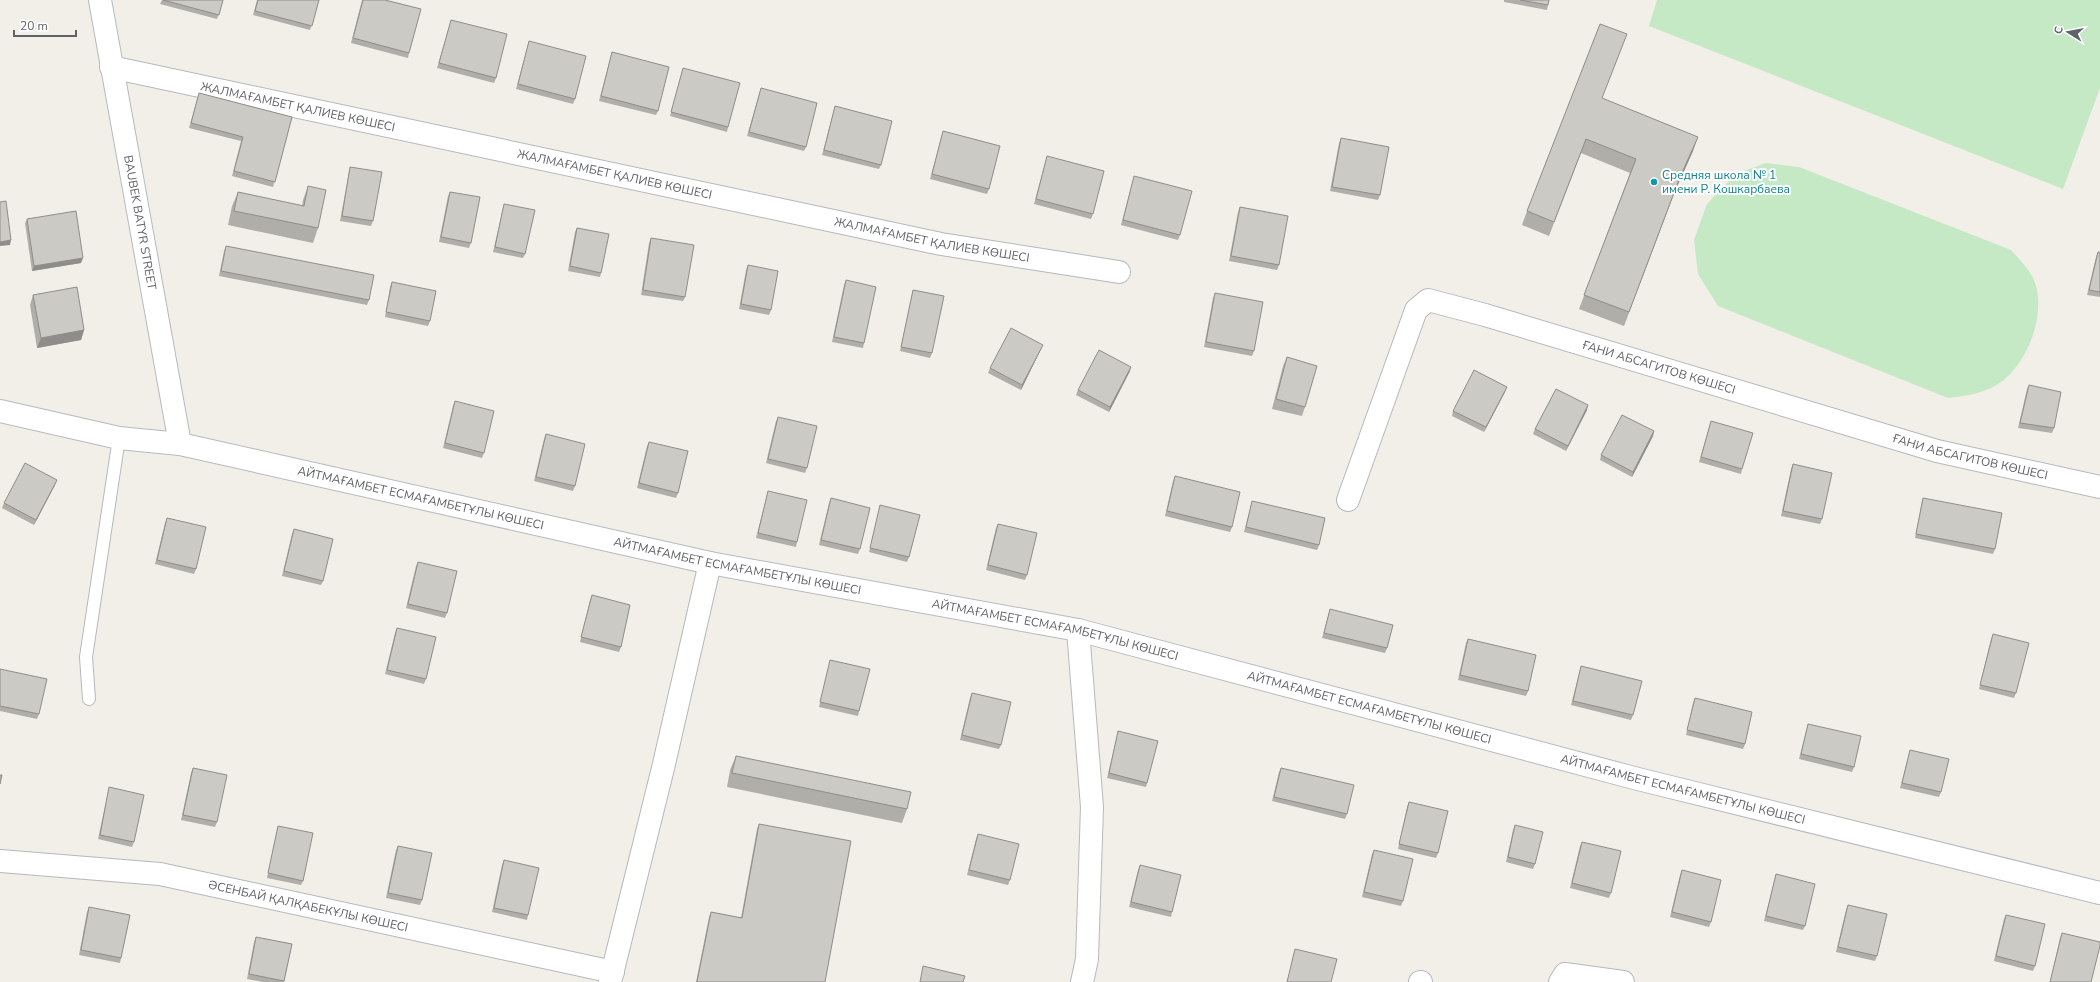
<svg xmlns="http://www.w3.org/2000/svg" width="2100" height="982" viewBox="0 0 2100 982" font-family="'Nunito Sans',sans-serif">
<rect width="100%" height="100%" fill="#f1efe8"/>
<g fill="#c5e8c5">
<path d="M1657 0H2100V88L2063 189 1649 26Z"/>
<path d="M1766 163 1799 167 2011 250C2018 258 2027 267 2032 276 2050 310 2027 368 1995 386 1980 394 1964 396 1948 398L1718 306 1698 274 1694 240 1707 204 1736 174Z"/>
</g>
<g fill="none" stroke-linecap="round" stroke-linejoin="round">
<defs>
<path id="lane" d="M89 699 86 657 119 438"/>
<g id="street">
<path id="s1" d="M111 67 941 244 1119 272"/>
<path id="s2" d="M1348 500 1416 310 1428 300 1485 315 1937 451 2100 487"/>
<path id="s3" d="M0 861 160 874 613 972"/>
<path d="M610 982 664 764 710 563"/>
<path d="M1420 982H1421"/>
<path d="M1560 982 1565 974 1623 982"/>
</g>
<g id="secondary">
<path id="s4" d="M100 0 180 444"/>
<path id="s5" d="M0 411 119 438 180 444 710 563 1078 630 1638 779 2100 893"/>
<path d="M1078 630 1092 807 1087 959 1082 982"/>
</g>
</defs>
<use href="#lane" stroke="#b5b8bc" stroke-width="14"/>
<use href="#street" stroke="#b5b8bc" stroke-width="24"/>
<use href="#secondary" stroke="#b6babf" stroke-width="24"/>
<use href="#lane" stroke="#fff" stroke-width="12"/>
<use href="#street" stroke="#fff" stroke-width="22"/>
<use href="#secondary" stroke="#fff" stroke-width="22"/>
</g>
<g fill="#afaea9">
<path d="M162 0H223L217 19 160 4Z"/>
<path d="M257 0H319L310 30 253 15Z"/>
<path d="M362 0H385L409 53 408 58 351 43Z"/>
<path d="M1504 0H1549L1547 10 1504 2Z"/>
<path d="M451 20 496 78 494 83 437 68Z"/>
<path d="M529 41 575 99 573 104 516 89Z"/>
<path d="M612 52 658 111 656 115 599 101Z"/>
<path d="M683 68 728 127 727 132 670 116Z"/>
<path d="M761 88 806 147 804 151 747 136Z"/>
<path d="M199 93 292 117 273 187 232 176 241 141 189 128Z"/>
<path d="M1603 99 1693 151 1675 191 1624 326 1579 309 1630 173 1581 153 1549 236 1522 225 1527 211Z"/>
<path d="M835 106 881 165 879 169 822 155Z"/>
<path d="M943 131 989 189 987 194 930 179Z"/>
<path d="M1341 138 1380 195 1378 200 1330 191 1339 143Z"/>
<path d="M1047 156 1093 214 1091 219 1034 204Z"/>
<path d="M350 167 373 221 371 226 340 221 349 172Z"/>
<path d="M1134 176 1180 235 1178 240 1121 225Z"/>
<path d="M308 186 318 228 313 243 228 225 232 206 238 192 302 206 303 200Z"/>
<path d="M450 192 471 243 469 248 439 242 448 196Z"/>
<path d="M504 204 525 254 523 258 493 252 503 208Z"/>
<path d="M1240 207 1279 265 1277 270 1229 261 1238 212Z"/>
<path d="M27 219 81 263 32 271 25 223Z"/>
<path d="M577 228 601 273 600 277 568 271 575 232Z"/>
<path d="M651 238 685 297 683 301 641 295 649 243Z"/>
<path d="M226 246 369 300 367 305 219 276 224 251Z"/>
<path d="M2098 252H2100V297L2087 295 2096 257Z"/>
<path d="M748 265 771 310 769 315 739 309 746 270Z"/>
<path d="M846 280 864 343 863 348 832 342 844 285Z"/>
<path d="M392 282 430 321 428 326 385 317 390 287Z"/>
<path d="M913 290 932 353 930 358 900 351 912 295Z"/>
<path d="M1215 293 1254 351 1252 356 1204 347 1213 298Z"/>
<path d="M33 295 84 330 81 340 37 348 30 305Z"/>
<path d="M1043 345 1041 349 1021 390 988 373 990 368Z"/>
<path d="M1287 357 1305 407 1302 416 1272 409 1283 366Z"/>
<path d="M1130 371 1109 412 1076 395 1078 390Z"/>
<path d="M2029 385 2054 428 2052 433 2018 428 2027 389Z"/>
<path d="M1505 392 1484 432 1452 416 1453 411Z"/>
<path d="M455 401 484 453 482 458 443 448 453 406Z"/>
<path d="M1587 410 1566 451 1533 434 1535 429Z"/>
<path d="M778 417 807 468 805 473 766 463 776 421Z"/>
<path d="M1711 421 1742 469 1741 474 1699 462Z"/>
<path d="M1654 431 1653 436 1632 477 1600 460 1601 455Z"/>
<path d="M546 434 575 486 573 491 534 481 544 439Z"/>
<path d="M649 442 678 493 676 498 637 488 647 446Z"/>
<path d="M1793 464 1822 519 1820 524 1781 516 1791 469Z"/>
<path d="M1175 476 1232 527 1230 532 1165 516 1173 481Z"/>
<path d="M55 485 34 525 2 508 4 503Z"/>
<path d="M768 491 797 542 796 547 756 538Z"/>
<path d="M831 498 860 549 858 554 819 545 829 503Z"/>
<path d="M1923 498 1995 549 1993 554 1915 538 1922 502Z"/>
<path d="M1252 501 1319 545 1317 550 1244 532Z"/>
<path d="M880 505 909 557 907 562 869 552 879 510Z"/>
<path d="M167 518 196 569 194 574 155 564 165 523Z"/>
<path d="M998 524 1027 575 1025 580 986 570 996 528Z"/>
<path d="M294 529 323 581 321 585 282 576 292 534Z"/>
<path d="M418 562 447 613 445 618 406 608 416 566Z"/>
<path d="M592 595 621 647 619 652 580 642 590 600Z"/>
<path d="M1330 609 1387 648 1385 653 1322 638Z"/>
<path d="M397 628 426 679 424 684 385 674 395 633Z"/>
<path d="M1993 634 2016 693 2014 698 1979 689 1991 639Z"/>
<path d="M1468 639 1528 691 1526 696 1458 680 1466 643Z"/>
<path d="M830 660 859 711 858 716 819 707 829 665Z"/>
<path d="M1581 666 1633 715 1631 720 1571 705Z"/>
<path d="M0 669 39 714 37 719 0 711Z"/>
<path d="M972 693 1001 745 999 749 960 740 970 698Z"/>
<path d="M1695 698 1745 744 1743 749 1686 735 1693 703Z"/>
<path d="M1808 724 1854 767 1852 772 1799 759Z"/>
<path d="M1118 731 1147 783 1146 787 1107 778 1117 736Z"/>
<path d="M1910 750 1941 792 1939 797 1900 788Z"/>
<path d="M736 756 907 809 902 823 727 787 730 770Z"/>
<path d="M193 768 217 822 215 827 181 820 191 773Z"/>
<path d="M1281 768 1347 814 1345 819 1272 801 1279 772Z"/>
<path d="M109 787 134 842 132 847 98 839 108 792Z"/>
<path d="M1409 802 1438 853 1436 858 1398 849 1407 807Z"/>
<path d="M759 824 825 982H696L709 917 711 912 741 918 757 829Z"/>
<path d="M1515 825 1535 864 1533 869 1506 862 1513 830Z"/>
<path d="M278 826 303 881 301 885 267 878 277 831Z"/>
<path d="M978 834 1010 880 1008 885 967 875 976 839Z"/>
<path d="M1582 842 1611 893 1609 898 1570 888 1580 846Z"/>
<path d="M398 846 422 900 420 905 386 898 396 850Z"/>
<path d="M1374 850 1403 901 1401 906 1362 897 1372 854Z"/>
<path d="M504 860 528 915 527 920 492 912 502 865Z"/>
<path d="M1140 865 1172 912 1171 917 1129 907 1138 870Z"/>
<path d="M1682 870 1711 922 1709 927 1670 917 1680 875Z"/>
<path d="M1776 874 1805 926 1803 930 1764 921Z"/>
<path d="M1848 905 1877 956 1875 961 1836 952 1846 910Z"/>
<path d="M89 907 121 958 120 963 79 955 87 912Z"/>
<path d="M2006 915 2035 966 2033 971 1994 961 2004 919Z"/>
<path d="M2062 933 2091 982H2050L2060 938Z"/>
<path d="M256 937 292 944 284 982H263L247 979 254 942Z"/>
<path d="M1295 949 1331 982H1287Z"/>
</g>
<g fill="#8f8d8a">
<path d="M1698 137 1693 151 1675 191 1624 326 1680 177Z"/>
<path d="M11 240 10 245 0 246V242Z"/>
<path d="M83 258 81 263 32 271 34 266Z"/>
<path d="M84 330 81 340 37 348 41 338Z"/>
<path d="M1043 345 1041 349 1021 390 1022 385Z"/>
<path d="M1131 367 1130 371 1109 412 1110 407Z"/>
<path d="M1507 387 1505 392 1484 432 1486 427Z"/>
<path d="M1588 405 1587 410 1566 451 1568 446Z"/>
<path d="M1654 431 1653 436 1632 477 1633 472Z"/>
<path d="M57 480 55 485 34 525 36 520Z"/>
</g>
<g fill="#cccac5" stroke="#8f8d8a">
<path d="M163 0H223L219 15Z"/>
<path d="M258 0H319L312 26 255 11Z"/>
<path d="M363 0H385L421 9 409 53 353 38Z"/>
<path d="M1520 0H1549L1548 5Z"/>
<path d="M451 20 507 34 496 78 439 63Z"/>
<path d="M1600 24 1627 34 1602 98 1698 137 1680 177 1629 312 1584 295 1636 159 1586 139 1554 222 1527 211Z"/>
<path d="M529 41 586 56 575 99 518 84Z"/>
<path d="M612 52 669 67 658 111 601 96Z"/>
<path d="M683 68 740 83 728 127 671 112Z"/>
<path d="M761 88 817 103 806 147 749 132Z"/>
<path d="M199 93 292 117 275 182 234 171 243 137 191 123Z"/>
<path d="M835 106 892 121 881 165 824 150Z"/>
<path d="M943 131 1000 146 989 189 932 174Z"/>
<path d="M1341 138 1389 147 1380 195 1332 187Z"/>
<path d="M1047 156 1104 171 1093 214 1036 199Z"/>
<path d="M350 167 382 172 373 221 342 216Z"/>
<path d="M1134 176 1192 191 1180 235 1123 220Z"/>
<path d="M308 186 326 190 318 228 234 211 238 192 304 206Z"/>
<path d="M450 192 480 197 471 243 441 237Z"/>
<path d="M6 201 11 240 0 242V202Z"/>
<path d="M504 204 535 210 525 254 495 247Z"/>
<path d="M1240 207 1288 216 1279 265 1231 256Z"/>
<path d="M76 211 83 258 34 266 27 219Z"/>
<path d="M577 228 609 234 601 273 570 266Z"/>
<path d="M651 238 694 245 685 297 643 290Z"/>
<path d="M226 246 374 275 369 300 221 271Z"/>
<path d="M2098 252H2100V292L2089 290Z"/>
<path d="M748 265 778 271 771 310 741 304Z"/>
<path d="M846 280 876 287 864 343 834 337Z"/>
<path d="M392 282 436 291 430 321 386 312Z"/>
<path d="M77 287 84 330 41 338 33 295Z"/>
<path d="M913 290 944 296 932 353 901 347Z"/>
<path d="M1215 293 1263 302 1254 351 1206 342Z"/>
<path d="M1011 328 1043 345 1022 385 990 368Z"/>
<path d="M1099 350 1131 367 1110 407 1078 390Z"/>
<path d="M1287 357 1317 366 1305 407 1276 399Z"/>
<path d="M1474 370 1507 387 1486 427 1453 411Z"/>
<path d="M2029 385 2061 392 2054 428 2020 423Z"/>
<path d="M1556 389 1588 405 1568 446 1535 429Z"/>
<path d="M455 401 494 411 484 453 445 443Z"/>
<path d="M1622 415 1654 431 1633 472 1601 455Z"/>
<path d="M778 417 817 426 807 468 768 459Z"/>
<path d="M1711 421 1753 433 1742 469 1701 457Z"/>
<path d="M546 434 585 444 575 486 536 477Z"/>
<path d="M649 442 688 451 678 493 639 483Z"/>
<path d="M25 463 57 480 36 520 4 503Z"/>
<path d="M1793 464 1832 473 1822 519 1783 511Z"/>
<path d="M1175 476 1240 492 1232 527 1167 511Z"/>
<path d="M768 491 807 500 797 542 758 533Z"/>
<path d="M831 498 870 508 860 549 821 540Z"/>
<path d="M1923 498 2002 513 1995 549 1916 534Z"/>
<path d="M1252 501 1325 518 1319 545 1246 527Z"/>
<path d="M880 505 920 515 909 557 870 548Z"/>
<path d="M167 518 206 527 196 569 157 560Z"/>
<path d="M998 524 1037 533 1027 575 988 565Z"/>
<path d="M294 529 333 539 323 581 284 571Z"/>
<path d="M418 562 457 571 447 613 408 604Z"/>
<path d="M592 595 630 605 621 647 581 637Z"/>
<path d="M1330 609 1393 625 1387 648 1324 633Z"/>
<path d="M397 628 436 637 426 679 387 670Z"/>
<path d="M1993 634 2029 643 2016 693 1980 685Z"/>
<path d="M1468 639 1536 655 1528 691 1460 675Z"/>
<path d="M830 660 870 669 859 711 820 702Z"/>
<path d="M1581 666 1642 681 1633 715 1573 701Z"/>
<path d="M0 669 47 679 39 714 0 706Z"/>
<path d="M972 693 1011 702 1001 745 962 735Z"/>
<path d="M1695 698 1752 712 1745 744 1687 730Z"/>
<path d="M1808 724 1861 736 1854 767 1801 754Z"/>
<path d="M1118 731 1158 741 1147 783 1109 773Z"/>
<path d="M1910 750 1949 759 1941 792 1902 783Z"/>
<path d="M736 756 911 792 907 809 732 773Z"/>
<path d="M193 768 227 775 217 822 183 815Z"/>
<path d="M1281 768 1354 785 1347 814 1274 797Z"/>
<path d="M0 775H2L0 784Z"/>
<path d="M109 787 144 795 134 842 100 835Z"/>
<path d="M1409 802 1448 811 1438 853 1399 844Z"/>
<path d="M759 824 851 841 825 982H697L711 912 742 918Z"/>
<path d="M1515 825 1543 832 1535 864 1508 857Z"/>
<path d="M278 826 313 833 303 881 268 873Z"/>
<path d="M978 834 1019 844 1010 880 969 870Z"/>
<path d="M1582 842 1621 851 1611 893 1572 883Z"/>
<path d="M398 846 432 853 422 900 388 893Z"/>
<path d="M1374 850 1413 859 1403 901 1364 892Z"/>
<path d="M504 860 539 868 528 915 494 908Z"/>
<path d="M1140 865 1181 875 1172 912 1131 902Z"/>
<path d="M1682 870 1721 880 1711 922 1672 912Z"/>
<path d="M1776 874 1815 884 1805 926 1766 916Z"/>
<path d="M1848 905 1887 914 1877 956 1838 947Z"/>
<path d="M89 907 130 915 121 958 81 950Z"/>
<path d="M2006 915 2045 924 2035 966 1996 956Z"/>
<path d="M2062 933 2100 942V946L2091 982H2050Z"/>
<path d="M256 937 292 944 284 981 249 974Z"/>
<path d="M1295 949 1337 959 1331 982H1287Z"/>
<path d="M923 966 965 976 963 982H920Z"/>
</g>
<circle fill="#0f9aa8" stroke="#fff" stroke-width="1.5" cx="1654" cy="182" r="4"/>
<g text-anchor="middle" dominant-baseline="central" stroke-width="4" stroke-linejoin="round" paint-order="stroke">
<g font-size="12" fill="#5f6368" stroke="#fff">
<text stroke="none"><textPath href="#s1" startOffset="191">ЖАЛМАҒАМБЕТ ҚАЛИЕВ КӨШЕСІ</textPath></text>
<text stroke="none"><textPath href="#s1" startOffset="515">ЖАЛМАҒАМБЕТ ҚАЛИЕВ КӨШЕСІ</textPath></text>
<text stroke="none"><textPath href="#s4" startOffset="226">BAUBEK BATYR STREET</textPath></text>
<text stroke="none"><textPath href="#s1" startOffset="839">ЖАЛМАҒАМБЕТ ҚАЛИЕВ КӨШЕСІ</textPath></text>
<text stroke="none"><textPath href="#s2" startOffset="458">ҒАНИ АБСАГИТОВ КӨШЕСІ</textPath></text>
<text stroke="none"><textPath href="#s2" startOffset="782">ҒАНИ АБСАГИТОВ КӨШЕСІ</textPath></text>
<text stroke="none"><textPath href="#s5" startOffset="430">АЙТМАҒАМБЕТ ЕСМАҒАМБЕТҰЛЫ КӨШЕСІ</textPath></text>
<text stroke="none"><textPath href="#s5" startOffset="754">АЙТМАҒАМБЕТ ЕСМАҒАМБЕТҰЛЫ КӨШЕСІ</textPath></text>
<text stroke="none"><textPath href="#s5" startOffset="1078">АЙТМАҒАМБЕТ ЕСМАҒАМБЕТҰЛЫ КӨШЕСІ</textPath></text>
<text stroke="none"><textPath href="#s5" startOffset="1402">АЙТМАҒАМБЕТ ЕСМАҒАМБЕТҰЛЫ КӨШЕСІ</textPath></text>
<text stroke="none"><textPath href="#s5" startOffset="1726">АЙТМАҒАМБЕТ ЕСМАҒАМБЕТҰЛЫ КӨШЕСІ</textPath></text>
<text stroke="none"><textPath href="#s3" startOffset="312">ӘСЕНБАЙ ҚАЛҚАБЕКҰЛЫ КӨШЕСІ</textPath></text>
</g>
<g font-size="12" fill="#0d838f" stroke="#fff" text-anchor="start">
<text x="1662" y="175">Средняя школа № 1<tspan x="1662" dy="14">имени Р. Кошкарбаева</tspan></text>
</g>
</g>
<g transform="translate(2068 32) rotate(281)" stroke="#ffffff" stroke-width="3" paint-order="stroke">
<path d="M0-3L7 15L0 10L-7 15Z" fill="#5f6368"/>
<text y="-6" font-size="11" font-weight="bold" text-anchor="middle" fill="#5f6368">С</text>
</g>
<path d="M14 30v6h62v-6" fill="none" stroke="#5f6368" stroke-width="2"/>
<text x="20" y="30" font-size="12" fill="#5f6368" stroke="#ffffff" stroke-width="3" paint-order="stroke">20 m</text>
</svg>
